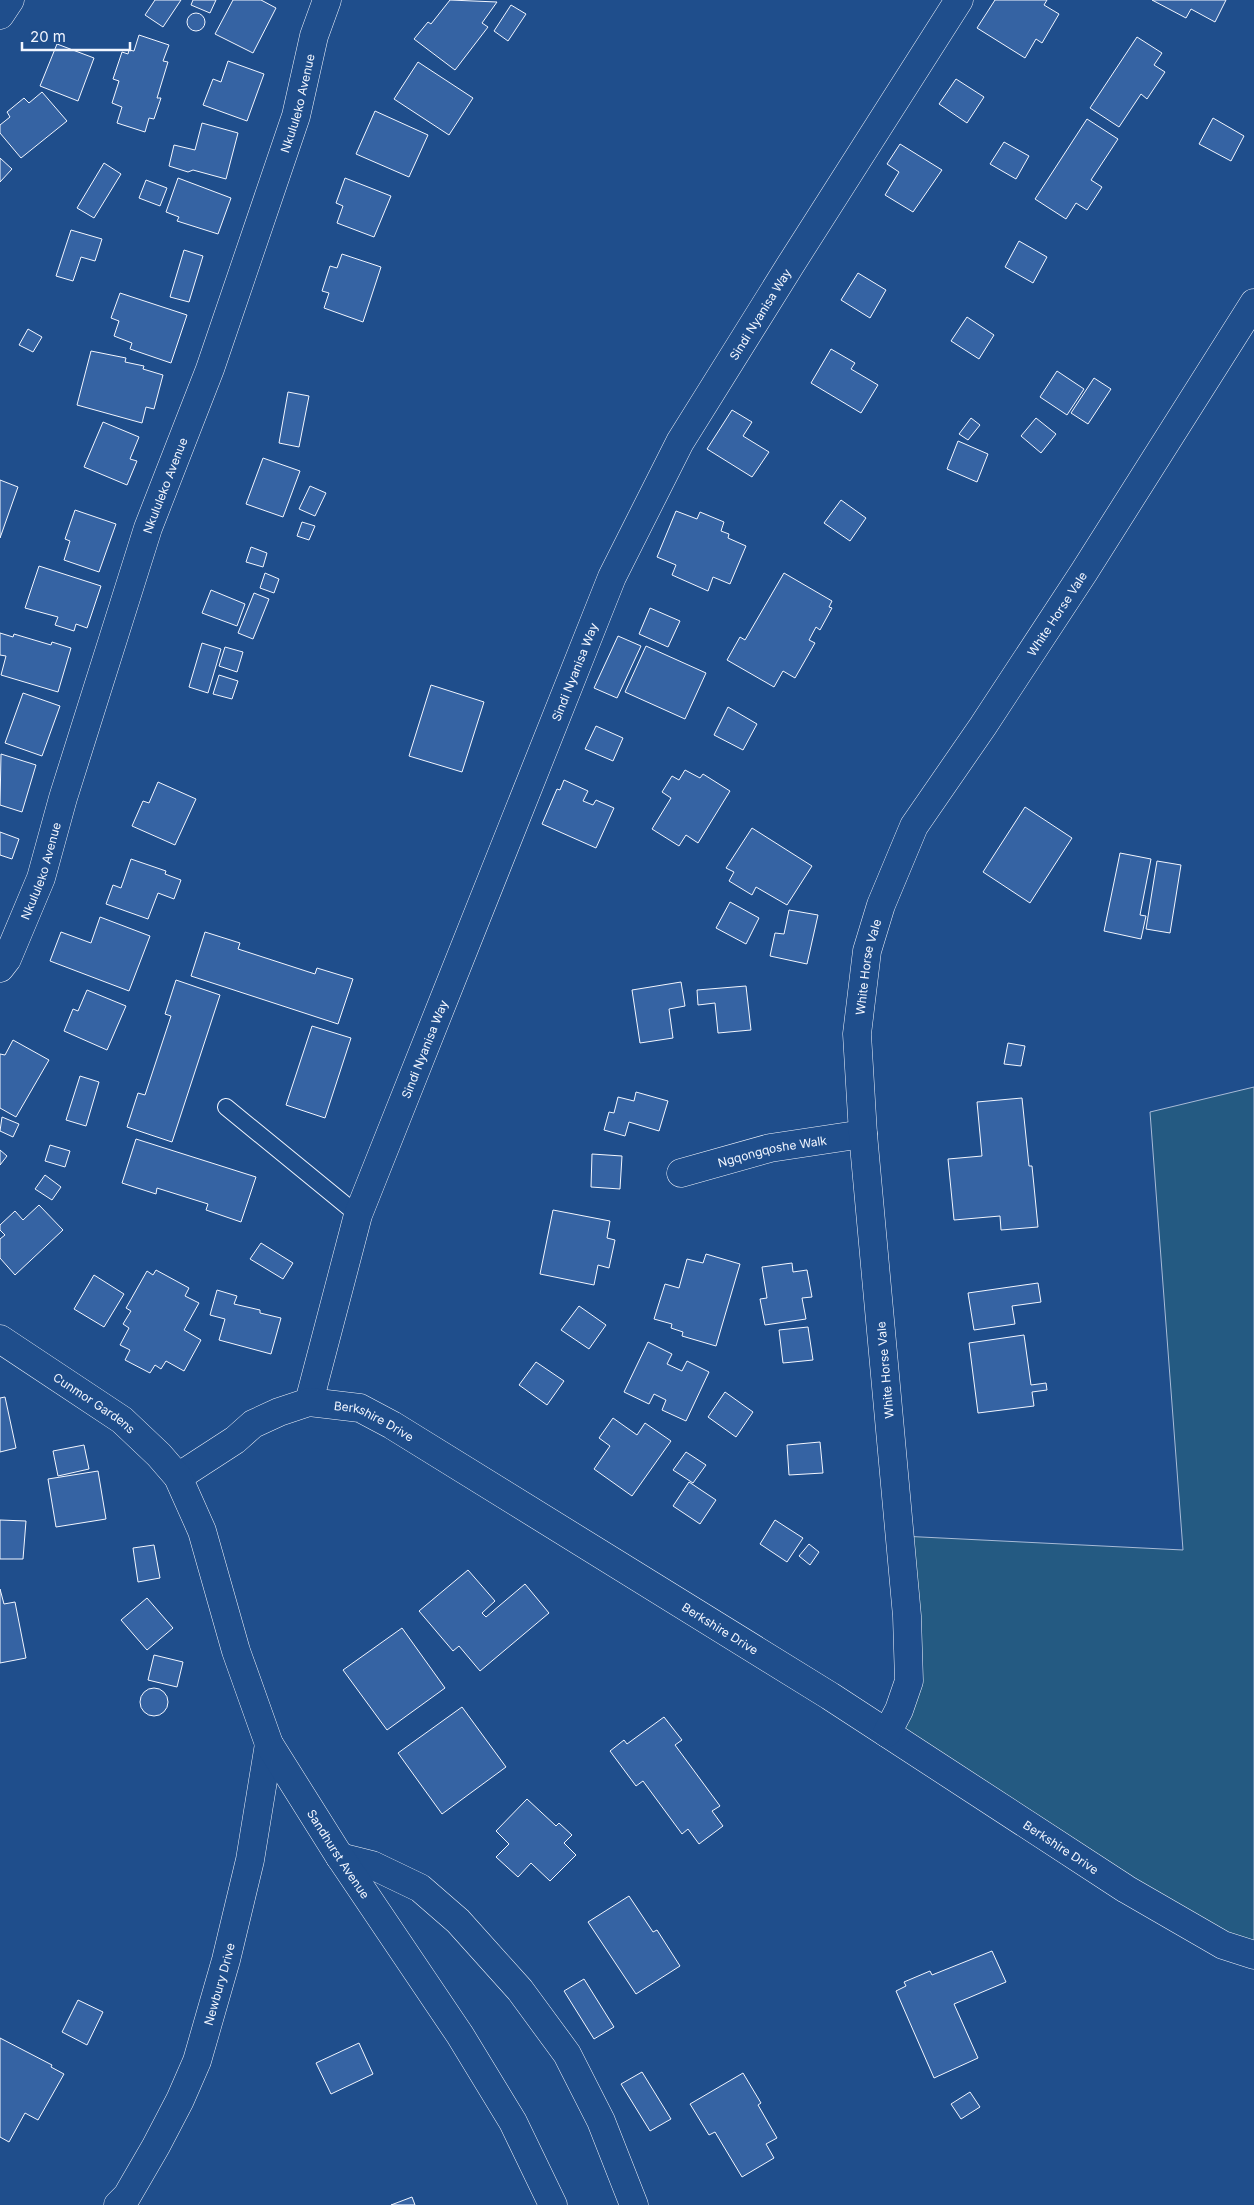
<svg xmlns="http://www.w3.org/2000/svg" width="1254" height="2205" viewBox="0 0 1254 2205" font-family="Inter,sans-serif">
<rect width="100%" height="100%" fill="#1f4e8c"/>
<path fill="#245a82" stroke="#a8bbd7" d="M1254 1087V1958L887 1736 903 1707 901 1536 1183 1550 1150 1112Z"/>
<g fill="#3563a3" stroke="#f2f6ff">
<path d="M155 0H181L163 27 145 15Z"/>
<path d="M193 0H216L210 13 191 5Z"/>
<path d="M233 0H261L276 8 253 53 215 34Z"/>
<path d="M450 0 497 2 482 23 488 27 455 70 414 39 428 22 431 24Z"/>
<path d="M995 0H1047L1044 5 1059 14 1042 43 1036 39 1025 58 977 28Z"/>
<path d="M1152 0H1226L1215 22 1191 9 1186 18Z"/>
<path d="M511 5 526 14 508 41 494 31Z"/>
<circle cx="196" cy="22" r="9"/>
<path d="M139 35 169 45 163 61 168 62 157 98H161L154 119 149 118 145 132 117 123 122 107 112 103 119 81 113 79 122 52 128 54 129 50 134 51Z"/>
<path d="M1137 37 1162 53 1154 65 1165 72 1147 99 1141 94 1119 127 1090 108Z"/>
<path d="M57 44 94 58 78 101 40 86Z"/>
<path d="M228 61 264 74 247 121 203 105 213 79 221 82Z"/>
<path d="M418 62 473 98 449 135 394 99Z"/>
<path d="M956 79 984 97 967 123 939 104Z"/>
<path d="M42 92 67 121 21 158 0 133V125L10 117 7 112 24 98 29 103Z"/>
<path d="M375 111 428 135 409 177 356 154Z"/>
<path d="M1213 118 1244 136 1231 161 1199 144Z"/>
<path d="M1087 119 1118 139 1091 180 1102 187 1087 210 1076 203 1066 219 1035 199Z"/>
<path d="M202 123 238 133 226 179 193 170 188 172 169 166 174 145 195 150Z"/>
<path d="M1004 142 1029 156 1016 179 990 164Z"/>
<path d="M900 144 942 170 913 212 885 195 899 172 887 164Z"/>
<path d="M0 158 12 169 0 182Z"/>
<path d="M104 163 121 174 94 218 77 208Z"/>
<path d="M178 178 231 198 218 234 177 221 179 217 166 212Z"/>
<path d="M345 178 391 196 374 237 337 223 343 206 336 203Z"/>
<path d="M146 180 167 188 160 206 139 198Z"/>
<path d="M71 230 102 239 95 261 81 257 73 281 56 276Z"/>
<path d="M1019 241 1047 257 1033 283 1005 267Z"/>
<path d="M184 250 203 256 189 302 170 297Z"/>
<path d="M342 254 381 267 363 322 324 308 329 293 322 291 330 266 337 268Z"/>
<path d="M858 273 886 290 870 318 841 300Z"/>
<path d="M120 293 187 315 171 363 130 349 132 343 114 336 119 321 111 318Z"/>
<path d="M967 317 994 335 979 359 951 341Z"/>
<path d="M28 329 42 337 33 352 19 345Z"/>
<path d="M831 349 855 363 851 369 878 385 861 413 811 383Z"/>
<path d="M91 351 126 358 125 362 144 366 143 369 163 375 154 409 146 407 142 423 77 405Z"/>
<path d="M1057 371 1084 389 1067 415 1040 397Z"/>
<path d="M1094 378 1111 389 1088 424 1071 413Z"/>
<path d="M288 392 309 396 299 447 279 443Z"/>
<path d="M732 410 752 422 743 436 769 452 752 477 707 449Z"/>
<path d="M971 418 980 425 968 440 959 434Z"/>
<path d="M1036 418 1056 434 1041 453 1021 436Z"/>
<path d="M103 422 139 437 130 459 137 461 127 485 84 467Z"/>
<path d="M958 441 988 454 977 482 947 469Z"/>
<path d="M263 458 300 471 283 517 246 504Z"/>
<path d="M0 480 18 487 0 538Z"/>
<path d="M310 486 326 493 315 516 299 509Z"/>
<path d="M841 500 866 518 850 541 824 523Z"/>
<path d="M75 510 116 524 99 572 64 560 70 541 65 539Z"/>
<path d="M676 511 697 519 700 512 724 522 721 531 729 534 728 538 746 546 730 584 713 577 708 591 672 575 676 565 657 557Z"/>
<path d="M302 522 315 526 309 540 297 536Z"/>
<path d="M251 547 267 553 263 567 246 562Z"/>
<path d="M39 566 101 586 87 628 76 624 74 631 55 625 58 617 25 608Z"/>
<path d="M265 573 279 579 274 593 260 588Z"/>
<path d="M784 573 832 601 829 607 832 608 820 630 816 627 809 640 815 643 795 678 783 671 774 687 727 660 740 637 745 640Z"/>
<path d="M211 590 245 604 237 626 202 613Z"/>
<path d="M254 593 269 599 253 639 238 633Z"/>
<path d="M650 608 680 621 668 647 639 634Z"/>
<path d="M0 633 13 637 14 634 51 645 52 642 71 648 58 692 1 675 6 656 0 655Z"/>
<path d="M618 636 641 646 617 698 594 688Z"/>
<path d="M202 643 221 649 208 693 189 687Z"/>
<path d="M646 646 706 673 685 719 625 692Z"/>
<path d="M225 647 243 652 237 672 219 666Z"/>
<path d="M219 675 238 681 232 699 213 694Z"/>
<path d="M431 685 484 702 462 772 409 756Z"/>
<path d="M23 693 60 706 42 756 5 743Z"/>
<path d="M728 707 757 724 743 750 714 735Z"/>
<path d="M596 726 623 738 613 761 585 749Z"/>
<path d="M1 754 36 765 22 812 0 805Z"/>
<path d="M685 770 700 778 703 774 730 791 698 843 686 835 679 846 652 829 671 798 662 792 672 776 679 780Z"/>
<path d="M564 780 588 791 583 801 593 805 596 800 614 808 596 848 542 824 557 789 560 790Z"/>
<path d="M158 782 196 799 175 845 132 826 143 801 149 803Z"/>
<path d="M1025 807 1072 838 1030 903 983 872Z"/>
<path d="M752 828 812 866 787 905 756 887 752 895 729 881 734 872 726 868Z"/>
<path d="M0 832 19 839 12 859 0 855Z"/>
<path d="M1120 853 1151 859 1140 915 1146 916 1141 939 1104 931Z"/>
<path d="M131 859 166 871 165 874 181 880 174 899 158 893 148 919 106 904 113 885 121 888Z"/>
<path d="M1157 861 1181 865 1170 933 1146 929Z"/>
<path d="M730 902 759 918 746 944 716 928Z"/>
<path d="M789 910 818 915 807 964 770 956 775 933 784 934Z"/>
<path d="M100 917 150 936 129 991 50 961 61 932 91 943Z"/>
<path d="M205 932 240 943 238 949 315 974 317 968 353 979 338 1024 191 976Z"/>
<path d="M176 980 220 995 172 1142 127 1127 138 1093 145 1095 171 1016 165 1014Z"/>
<path d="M681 982 685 1006 669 1009 673 1038 640 1043 632 990Z"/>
<path d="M746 986 751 1030 718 1033 715 1003 698 1005 697 990Z"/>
<path d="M87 990 126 1006 107 1050 64 1031 73 1009 78 1011Z"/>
<path d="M312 1026 351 1038 325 1118 286 1105Z"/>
<path d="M13 1040 49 1060 16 1117 0 1108V1054L5 1055Z"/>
<path d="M1008 1043 1025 1046 1021 1066 1004 1064Z"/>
<path d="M80 1076 99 1082 86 1126 66 1120Z"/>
<path d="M636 1092 668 1101 659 1131 629 1122 625 1136 604 1130 609 1112 614 1113 618 1097 634 1101Z"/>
<path d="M1022 1098 1029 1166H1032L1038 1227 1001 1230 1000 1216 954 1220 948 1159 982 1156 977 1102Z"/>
<path d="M2 1117 19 1124 13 1137 0 1131Z"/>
<path d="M136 1139 256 1177 241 1222 206 1210 208 1204 157 1188 156 1194 122 1183Z"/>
<path d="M50 1145 70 1151 65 1167 45 1161Z"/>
<path d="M0 1150 7 1156 0 1165Z"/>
<path d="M592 1154 622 1156 620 1189 591 1187Z"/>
<path d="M45 1175 61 1187 52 1200 35 1189Z"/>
<path d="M39 1205 63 1230 15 1275 0 1258V1239L5 1235 0 1230V1225L15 1211 23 1220Z"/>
<path d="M553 1210 610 1221 607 1238 615 1240 609 1268 598 1265 594 1285 540 1274Z"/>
<path d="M261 1243 293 1263 283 1279 250 1259Z"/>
<path d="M706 1254 740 1264 716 1346 682 1336 683 1332 671 1328 672 1324 654 1319 665 1284 679 1288 687 1259 703 1263Z"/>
<path d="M792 1263 793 1272 807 1270 812 1297 802 1298 806 1319 765 1325 760 1299 767 1298 762 1267Z"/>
<path d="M156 1270 189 1288 185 1296 199 1303 184 1330 201 1340 184 1371 166 1361 161 1369 155 1365 150 1373 125 1360 130 1350 120 1345 129 1328 123 1324 131 1311 126 1308 147 1271 153 1275Z"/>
<path d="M94 1275 124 1294 104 1327 74 1309Z"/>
<path d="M1038 1283 1041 1302 1012 1306 1015 1324 974 1330 968 1293Z"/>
<path d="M217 1290 237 1296 234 1304 260 1310V1313L281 1318 271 1354 219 1340 225 1319 210 1315Z"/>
<path d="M579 1306 606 1325 589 1349 561 1330Z"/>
<path d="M808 1327 813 1360 783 1363 779 1330Z"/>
<path d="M1024 1335 1031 1385 1046 1383 1047 1390 1032 1392 1034 1406 978 1413 969 1343Z"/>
<path d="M648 1342 672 1354 667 1364 682 1371 687 1361 709 1372 686 1421 662 1410 666 1400 654 1394 649 1404 624 1392Z"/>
<path d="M536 1362 564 1381 547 1405 519 1385Z"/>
<path d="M725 1392 753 1412 736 1437 708 1417Z"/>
<path d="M5 1397 16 1448 0 1452V1398Z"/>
<path d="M613 1418 637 1435 645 1423 671 1441 632 1496 594 1469 610 1446 599 1438Z"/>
<path d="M820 1442 823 1473 789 1475 787 1445Z"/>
<path d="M84 1445 89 1469 58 1476 53 1451Z"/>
<path d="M686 1452 706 1465 693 1483 673 1470Z"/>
<path d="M98 1471 106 1519 56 1527 48 1479Z"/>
<path d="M689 1482 716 1500 700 1524 673 1506Z"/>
<path d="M0 1520 26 1521 23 1559H0Z"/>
<path d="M775 1520 803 1538 787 1562 760 1544Z"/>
<path d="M809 1544 819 1552 810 1565 799 1556Z"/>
<path d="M154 1545 160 1578 138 1582 133 1548Z"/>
<path d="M468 1570 495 1601 482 1613 486 1617 525 1584 549 1613 480 1671 459 1646 453 1651 419 1611Z"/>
<path d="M0 1589 4 1604 15 1602 26 1658 0 1663Z"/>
<path d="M147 1598 173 1628 147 1650 121 1620Z"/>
<path d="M402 1628 445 1688 387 1730 343 1670Z"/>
<path d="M154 1655 183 1662 177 1687 148 1680Z"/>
<circle cx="154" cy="1702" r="14"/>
<path d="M462 1707 506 1767 442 1814 398 1753Z"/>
<path d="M664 1717 682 1740 675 1745 720 1806 712 1811 723 1826 699 1844 688 1829 682 1834 643 1781 636 1786 610 1751 624 1740 627 1744Z"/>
<path d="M527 1799 556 1826 559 1823 572 1835 564 1843 576 1855 550 1881 531 1863 518 1877 496 1857 509 1844 496 1831Z"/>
<path d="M629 1896 653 1932 657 1930 680 1966 636 1994 588 1922Z"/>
<path d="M992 1951 1006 1982 954 2004 978 2058 934 2078 896 1991 906 1986 904 1982 930 1971 932 1975Z"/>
<path d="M584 1979 614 2027 594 2039 564 1991Z"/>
<path d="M78 2000 103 2012 87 2045 62 2032Z"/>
<path d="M0 2038 52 2065 51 2067 64 2074 38 2120 25 2113 9 2142 0 2137Z"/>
<path d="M359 2043 373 2074 331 2094 316 2063Z"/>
<path d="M642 2072 671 2119 650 2131 621 2084Z"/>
<path d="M743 2073 761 2103 758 2105 777 2138 766 2144 774 2158 742 2177 715 2132 709 2135 690 2104Z"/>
<path d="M970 2092 980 2107 961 2119 951 2104Z"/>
<path d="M412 2197 415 2205H391Z"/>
</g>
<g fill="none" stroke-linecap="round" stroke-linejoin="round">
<defs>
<path id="lane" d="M226 1107 358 1215"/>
<g id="street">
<path d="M0 15 10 0"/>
<path id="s1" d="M0 968 7 959 41 878 63 798 148 528 210 369 296 116 314 36 327 0"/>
<path id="s2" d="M681 1173 770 1148 863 1134"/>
<path id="s3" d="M309 1402 358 1215 612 577 680 442 791 264 959 0"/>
<path id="s4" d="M178 1477 235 1440 253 1424 279 1412 309 1402 360 1408 392 1425 830 1696 1126 1889 1223 1945 1254 1955"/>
<path id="s5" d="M887 1733 899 1710 909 1681 907 1616 863 1134 857 1034 867 951 881 905 914 826 983 726 1084 572 1254 303"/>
<path d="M340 1857 372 1865 420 1888 458 1921 520 1990 567 2054 601 2121 634 2205"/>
<path id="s6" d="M118 2205 127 2196 156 2146 180 2100 197 2061 226 1960 250 1860 269 1744"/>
</g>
<g id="secondary">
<path id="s7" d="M0 1339 122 1420 159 1455 178 1477 202 1531 236 1651 269 1744 340 1857 460 2035 513 2122 553 2205"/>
</g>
</defs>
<use href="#lane" stroke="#f2f6ff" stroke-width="18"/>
<use href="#street" stroke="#f2f6ff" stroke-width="29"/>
<use href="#secondary" stroke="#f2f6ff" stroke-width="29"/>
<use href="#lane" stroke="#1f4e8c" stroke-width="16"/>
<use href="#street" stroke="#1f4e8c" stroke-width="28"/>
<use href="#secondary" stroke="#1f4e8c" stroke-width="28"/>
</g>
<g text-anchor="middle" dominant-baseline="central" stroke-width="4" stroke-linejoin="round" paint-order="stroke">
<g font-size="12" fill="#f2f6ff" stroke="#1f4e8c">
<text stroke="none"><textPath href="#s1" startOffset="916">Nkululeko Avenue</textPath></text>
<text stroke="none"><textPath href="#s3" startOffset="1182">Sindi Nyanisa Way</textPath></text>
<text stroke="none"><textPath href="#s1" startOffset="511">Nkululeko Avenue</textPath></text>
<text stroke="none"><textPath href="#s5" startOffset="1179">White Horse Vale</textPath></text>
<text stroke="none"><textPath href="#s3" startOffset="778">Sindi Nyanisa Way</textPath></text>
<text stroke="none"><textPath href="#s1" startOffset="106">Nkululeko Avenue</textPath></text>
<text stroke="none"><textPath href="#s5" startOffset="774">White Horse Vale</textPath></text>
<text stroke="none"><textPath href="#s3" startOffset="372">Sindi Nyanisa Way</textPath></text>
<text stroke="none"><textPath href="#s2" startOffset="94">Ngqongqoshe Walk</textPath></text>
<text transform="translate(885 1370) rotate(-95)">White Horse Vale</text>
<text stroke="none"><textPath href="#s7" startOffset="114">Cunmor Gardens</textPath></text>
<text stroke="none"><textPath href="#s4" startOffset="221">Berkshire Drive</textPath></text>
<text stroke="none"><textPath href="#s4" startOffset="626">Berkshire Drive</textPath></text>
<text stroke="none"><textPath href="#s4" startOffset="1031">Berkshire Drive</textPath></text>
<text stroke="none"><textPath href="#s7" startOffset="639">Sandhurst Avenue</textPath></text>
<text stroke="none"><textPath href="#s6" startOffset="245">Newbury Drive</textPath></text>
</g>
</g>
<path d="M22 42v8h108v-8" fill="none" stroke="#f2f6ff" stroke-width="2.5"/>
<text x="30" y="42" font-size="15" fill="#f2f6ff" stroke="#1f4e8c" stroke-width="4" paint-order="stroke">20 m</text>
</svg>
